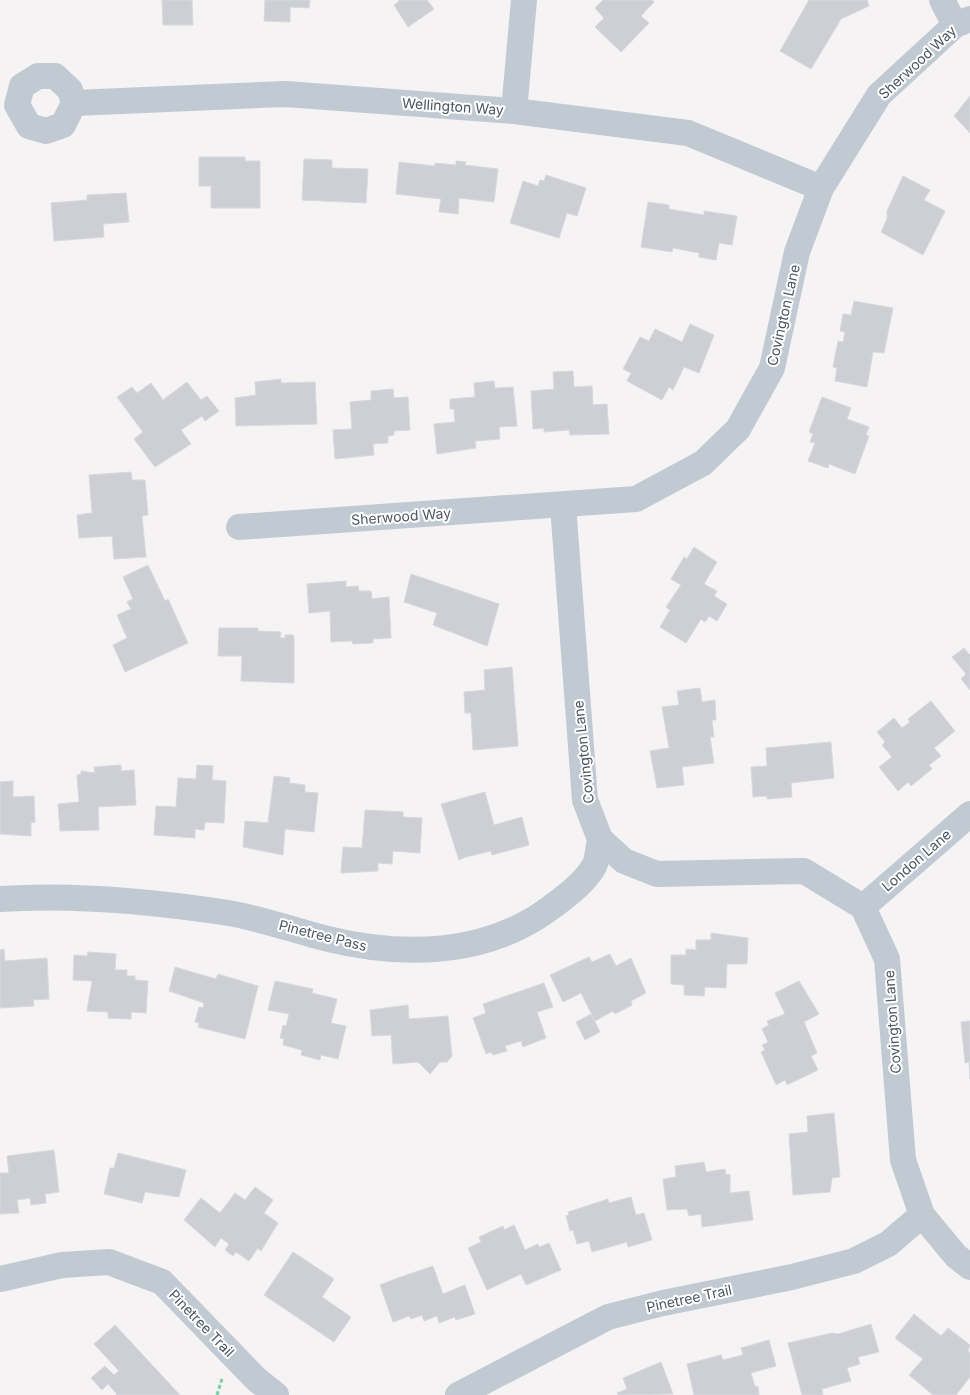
<svg xmlns="http://www.w3.org/2000/svg" width="970" height="1395" viewBox="0 0 970 1395" font-family="Inter,sans-serif">
<rect width="100%" height="100%" fill="#f5f3f3"/>
<g fill="#cdcfd5" stroke="#d7d9de">
<path d="M162 0H192L193 25H163Z"/>
<path d="M265 0H310L309 8 290 7V22L264 21Z"/>
<path d="M398 0H427L434 9 408 27 394 5 399 1Z"/>
<path d="M603 0H652L654 2 641 16 649 23 621 52 595 27 604 18 595 8Z"/>
<path d="M809 0H867L869 6 841 19 811 69 780 51Z"/>
<path d="M970 96V133L954 116Z"/>
<path d="M199 157H245V161H260V208H211V186H199Z"/>
<path d="M304 159 332 160V168L368 169 366 203 302 200Z"/>
<path d="M456 161 466 162 465 165 498 169 494 202 459 198 458 214 439 212 441 199 396 194 399 162 435 166V163L456 165Z"/>
<path d="M546 175 586 188 577 216 567 213 559 238 510 223 523 181 538 186 540 180 544 181Z"/>
<path d="M903 176 930 190 924 200 945 211 923 255 881 232 887 219V211Z"/>
<path d="M126 193 129 222 103 224 104 237 54 241 51 203 87 200V195Z"/>
<path d="M648 202 669 205V209L704 215V211L737 216 732 245 719 243 716 260 699 257V253L673 248 672 252 641 247Z"/>
<path d="M854 301 893 308 884 353 873 352 867 387 835 381 837 368 833 367 838 341 843 342 845 332 840 331 843 314 851 315Z"/>
<path d="M690 324 714 335 699 373 684 367 673 390 669 387 662 400 627 381 631 373 623 369 640 337 649 341 655 329 682 342Z"/>
<path d="M573 371 574 387 592 386 593 405 607 404 609 434 570 435 569 430 544 432V428L533 429 531 391 554 389 553 372Z"/>
<path d="M281 379V383L315 382 317 424 236 426 235 398 256 395 255 382Z"/>
<path d="M494 381 495 388 513 387 517 426 499 427 500 439 475 441 476 448 437 454 434 424 455 422 454 409H450V399L475 397 474 383Z"/>
<path d="M187 382 201 400 207 396 219 411 205 421 202 416 181 430 191 444 155 467 134 439 143 432 117 397 132 387 137 393 151 383 163 400Z"/>
<path d="M393 389 394 398 408 397 410 430 394 431V435L388 436V443L373 444 374 455 335 459 333 430 352 429 350 402 371 400V391Z"/>
<path d="M822 397 851 408 847 419 869 427 866 435 869 436 855 474 829 464 828 468 808 461 815 443 810 442 813 434 809 432Z"/>
<path d="M131 472 132 480H145L148 515 142 516 146 557 114 559 112 536 79 538 77 515 92 513 89 475Z"/>
<path d="M694 547 717 562 704 584 717 591 714 596 727 604 717 621 709 616 705 622 701 619 686 643 660 627 670 610 666 607 681 585 671 579 684 557 687 559Z"/>
<path d="M148 565 165 601 168 599 188 643 125 672 113 645 127 638 117 615 131 609 127 602 133 599 123 577Z"/>
<path d="M411 574 499 604 487 646 433 625 437 613 404 602Z"/>
<path d="M346 581V587L358 586 359 591H371L372 599 389 597 391 638 373 639V643L353 644 352 641 331 642 330 611 309 613 307 584Z"/>
<path d="M219 628H258V631L281 632 280 638H285V635H293L294 638V683L241 681 242 656H218Z"/>
<path d="M964 648 970 655V690L961 679 966 674 952 657Z"/>
<path d="M512 667 518 746 473 750 471 713H465L464 692 485 690 484 670Z"/>
<path d="M700 688 702 702 715 700 716 720H712L714 737H710L714 763 682 767 684 785 657 788 650 751 669 748 662 707 679 705 677 691Z"/>
<path d="M931 701 955 731 934 748 941 756 929 765 932 769 911 786 908 782 898 791 879 767 892 757 882 745 885 742 877 732 894 718 902 728 910 722 908 719Z"/>
<path d="M831 742 834 778 791 783 792 797 767 799V796L753 797 751 767 767 766 766 748Z"/>
<path d="M121 765V771L134 770 136 805 98 807 99 830 60 831 58 804 79 802 77 775 81 774V771L95 773 94 767Z"/>
<path d="M197 765 213 766 212 780 226 781 224 823 205 822 204 830 195 829V838L154 835 156 806 176 807 178 778 196 779Z"/>
<path d="M274 776 290 778 289 783 305 785V792L318 793 314 832 285 829 283 855 243 847 245 821 268 823Z"/>
<path d="M13 781V797L34 796 35 822 31 823V836L0 834V782Z"/>
<path d="M485 792 494 825 522 817 529 845 492 855 491 851 466 857 459 860 441 804Z"/>
<path d="M365 810 403 812V817L422 818 420 853 393 851 392 864 378 863V871L341 873 343 847 362 848Z"/>
<path d="M711 933 748 938 747 964H727L726 988 705 987 704 996 684 995V985L671 984V955H686V949L696 950V940H711Z"/>
<path d="M4 949 5 961 47 958 49 999 33 1000 34 1006 0 1008V950Z"/>
<path d="M88 952 116 954 115 970H127V976H135V980L148 981 146 1013 131 1012V1019L108 1018V1012L87 1011 92 981 73 980 74 955 87 956Z"/>
<path d="M610 954 616 966 631 958 646 993 631 1001 632 1005 615 1014 613 1011 595 1021 581 993 563 1002 550 975 589 957 592 962Z"/>
<path d="M175 967 216 979 218 974 258 986 245 1039 198 1027 199 1023 195 1022 199 1007 203 1008 204 1003 169 991Z"/>
<path d="M275 981 313 989 312 993 337 999 331 1023 346 1026 338 1059 321 1055 320 1060 301 1055 302 1050 283 1045 284 1039 280 1038 283 1025 286 1026 289 1014 268 1010Z"/>
<path d="M799 981 819 1014 804 1022 817 1053 811 1056 818 1070 787 1085 785 1080 776 1085 761 1052 765 1050 762 1045 768 1042 762 1029 769 1025 767 1021 785 1014 775 993Z"/>
<path d="M544 983 553 1007 537 1012 546 1038 523 1047 521 1041 505 1046 507 1051 493 1055 491 1052 486 1054 473 1018 486 1013 483 1004Z"/>
<path d="M408 1005 409 1019 448 1016 452 1056 447 1062H440L430 1074 418 1062 393 1064 391 1035 372 1036 370 1010Z"/>
<path d="M591 1014 600 1032 585 1040 576 1022Z"/>
<path d="M970 1021V1079L969 1062 965 1063 961 1022Z"/>
<path d="M834 1113 840 1177 832 1178 830 1192 793 1195 789 1134 808 1132 807 1116Z"/>
<path d="M54 1150 59 1192 45 1194 46 1203 31 1205 30 1198 17 1200 19 1213 0 1214V1173H9L7 1156Z"/>
<path d="M118 1153 186 1170 179 1197 145 1192 142 1203 104 1194 110 1168H114Z"/>
<path d="M704 1162 706 1172 725 1169 726 1175 730 1174V1193L749 1191 753 1220 702 1227 701 1214 689 1216 687 1209 667 1210 663 1179 676 1177 675 1166Z"/>
<path d="M255 1187 273 1200 264 1213 278 1223 261 1251 258 1248 249 1261 236 1252 233 1256 225 1250 229 1244 221 1238 215 1247 184 1220 201 1198 220 1213 235 1193 245 1200Z"/>
<path d="M631 1197 636 1215 644 1213 652 1240 628 1247 627 1242 592 1252 589 1241 577 1244 573 1230 570 1231 566 1216 569 1215 568 1212 608 1199 609 1203Z"/>
<path d="M514 1225 525 1250 538 1244 539 1247 549 1243 561 1270 526 1285 521 1274 487 1290 468 1248 481 1242 479 1237 503 1226 504 1230Z"/>
<path d="M293 1252 334 1279 322 1297 351 1317 334 1342 264 1295Z"/>
<path d="M433 1266 443 1294 465 1285 475 1314 456 1320 455 1317 439 1323 437 1316 424 1321 422 1315 411 1319 409 1316 393 1322 380 1285 395 1279Z"/>
<path d="M914 1314 941 1336 948 1328 970 1345 968 1351 970 1353V1377L956 1395H933L909 1375 923 1359 895 1338Z"/>
<path d="M871 1324 879 1352 858 1357 860 1364 847 1368 851 1381 822 1389 823 1395H802L788 1343 832 1333 838 1334Z"/>
<path d="M115 1325 180 1395H116L117 1394 108 1384 102 1390 91 1378 105 1366 114 1375 119 1371 94 1344Z"/>
<path d="M769 1340 776 1366 751 1373 755 1387 758 1386 759 1395H694L687 1364 721 1355 723 1360 743 1355 741 1348Z"/>
<path d="M661 1362 673 1394 618 1395 617 1393 627 1389 623 1378Z"/>
</g>
<g fill="none" stroke-linecap="round" stroke-linejoin="round">
<path stroke="#7ad0a6" stroke-width="3" stroke-dasharray="4 2.5" stroke-linecap="butt" d="M217 1395 222 1379"/>
<g stroke="#c1cad2" stroke-width="26">
<path d="M942 0 955 25"/>
<path d="M38 76H55L70 90 74 103 63 125 46 131 29 126 17 105 22 86Z"/>
<path d="M74 103 286 94 514 111 688 133 821 188"/>
<path d="M514 111 524 0"/>
<path d="M563 505 585 800 600 839 624 861 657 874 804 871 863 907 887 959 903 1160 922 1215 956 1256 970 1267"/>
<path d="M239 527 636 499 703 463 738 429 772 368 797 252 821 188 879 95 955 25 970 19"/>
<path d="M0 899C74 894 148 901 222 912 258 917 292 930 328 939 402 957 485 956 549 909 564 898 583 884 593 868 598 861 598 848 600 839"/>
<path d="M863 907 970 814"/>
<path d="M0 1279 62 1265 109 1262 162 1282 256 1379 276 1395"/>
<path d="M458 1395 608 1317 663 1303 792 1277 854 1261 888 1244 922 1215"/>
</g>
</g>
<g text-anchor="middle" dominant-baseline="central" stroke-width="4" stroke-linejoin="round" paint-order="stroke">
<g font-size="14" fill="#4a5661" stroke="#fff">
<text transform="translate(917 62) rotate(-43)">Sherwood Way</text>
<text transform="translate(453 106) rotate(4)">Wellington Way</text>
<text transform="translate(783 315) rotate(-77)">Covington Lane</text>
<text transform="translate(401 516) rotate(-4)">Sherwood Way</text>
<text transform="translate(583 752) rotate(-96)">Covington Lane</text>
<text transform="translate(916 860) rotate(-41)">London Lane</text>
<text transform="translate(323 935) rotate(14)">Pinetree Pass</text>
<text transform="translate(892 1022) rotate(-94)">Covington Lane</text>
<text transform="translate(689 1298) rotate(-12)">Pinetree Trail</text>
<text transform="translate(202 1323) rotate(46)">Pinetree Trail</text>
</g>
</g>
</svg>
